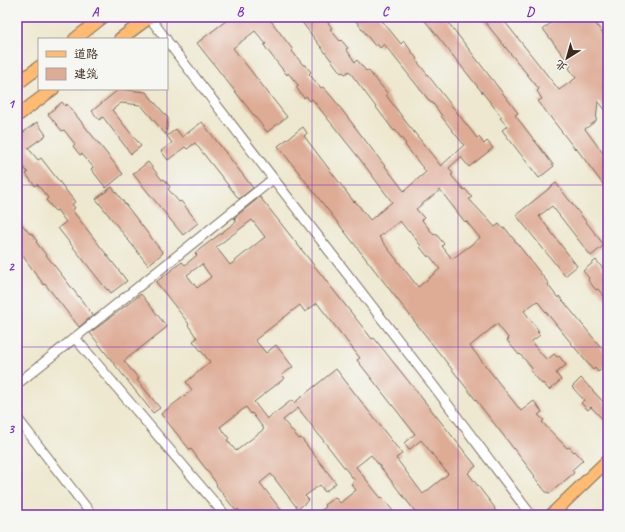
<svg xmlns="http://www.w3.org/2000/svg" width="625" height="532" viewBox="0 0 625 532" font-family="Caveat,'LXGW WenKai TC',sans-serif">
<rect width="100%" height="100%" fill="#f6f6f2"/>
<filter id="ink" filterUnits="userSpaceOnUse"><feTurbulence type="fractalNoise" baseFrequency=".025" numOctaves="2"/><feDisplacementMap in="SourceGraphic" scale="8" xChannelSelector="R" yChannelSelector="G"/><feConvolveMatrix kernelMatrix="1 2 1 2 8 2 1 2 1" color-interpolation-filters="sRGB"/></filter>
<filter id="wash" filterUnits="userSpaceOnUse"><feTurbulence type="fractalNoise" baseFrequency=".012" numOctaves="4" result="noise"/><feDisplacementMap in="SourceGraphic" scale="16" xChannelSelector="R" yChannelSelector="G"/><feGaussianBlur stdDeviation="0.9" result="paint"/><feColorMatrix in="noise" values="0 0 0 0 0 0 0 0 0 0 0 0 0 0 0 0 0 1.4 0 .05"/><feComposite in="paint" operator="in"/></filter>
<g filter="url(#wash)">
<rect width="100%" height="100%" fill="#ede8cf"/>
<g id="blocks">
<g fill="#deab95" fill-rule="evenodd">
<path d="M231 17H268L293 50 292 51 303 65H305L311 72 309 74 321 88 323 87 332 97 404 191 426 172 405 145 406 144 395 130 394 131 349 71 345 74 343 72 341 73 298 17H321L324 21 326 20 332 28 330 29 340 41 341 40 348 48 346 49 355 62 357 60 366 71 368 70 388 94 386 95 406 122 441 166 464 145 441 116H442L432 102 431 103 384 44 380 48 377 44 375 46 353 17H379L401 44 404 41 417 59 416 60 477 138 479 137 484 144 487 141 493 148 469 167 461 157 449 168 453 174 451 175 464 190 465 189 472 197 469 199 495 227 499 224 503 229 505 228 549 284 548 285 558 298 559 296 608 356V364L598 372 595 368 593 370 537 301 524 311 539 331 537 332 540 335 532 341 533 344 545 358 547 360 554 354 557 357 559 356 566 365 556 373 561 380 549 390 543 383 542 384 530 370 532 368 520 354 519 355 509 343 507 340 509 339 497 324 470 346 521 411 534 401 542 412 538 415 544 420 542 422 567 448 569 447 574 452 575 451 583 460 572 470 574 473 550 493 546 492 534 477 535 476 278 146 303 127 307 133 304 136 354 202 355 201 370 220 392 202 359 158 312 99 310 101 306 96 304 98 296 87 299 86 288 73 287 75 268 51 264 45 266 44 255 31 233 48 287 117 267 132 197 43ZM440 190 465 222 466 221 480 238 452 259 442 246 444 244 436 234 434 235 422 220 424 218 416 209ZM400 221 408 231 409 230 421 246 420 247 428 257 429 255 440 269 418 287 379 237Z"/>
<path d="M422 17H444L518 113 515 115 554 166 539 178 502 130 507 126 500 118 502 117Z"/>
<path d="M481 17H501L559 90 576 78 569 68 571 66 543 29 559 17H591L603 34 608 30V113L598 101 596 121 585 129 608 160V191L576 148 575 149 538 101 542 99 537 91 539 89Z"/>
<path d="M119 89 146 92 168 118 166 135 141 105 121 103 112 110 141 146 131 154 103 117 99 120 92 111Z"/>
<path d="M62 102 65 106 67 104 123 174 106 188 91 169 93 167 82 154 80 155 73 146 75 144 64 130 62 131 48 114Z"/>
<path d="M37 122 46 135 28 148 38 160 41 158 75 202 72 204 75 208 72 210 127 281 111 293 108 289 107 290 58 228 66 222 57 210 55 211 46 200 48 198 37 184 35 186 26 174 28 173 17 158V137Z"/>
<path d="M202 122 253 188 239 199 195 143 187 149 185 147 168 160 161 151 172 143 167 136 176 129 182 137Z"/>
<path d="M148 162 162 180 164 179 170 187 168 189 179 202 181 201 198 223 183 235 133 174Z"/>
<path d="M556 183 604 245 591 256 552 206 539 216 577 266 565 276 516 215Z"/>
<path d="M112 187 163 253 148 265 96 199Z"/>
<path d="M260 197 372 339 374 338 476 466 468 473 495 508 494 509 499 515H418L371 455 356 467 381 498 382 497 396 515H314L326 507 324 505 335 497 340 503 356 490 351 484 355 481 298 408 283 420 299 439 301 438 336 483 325 492 320 485 305 496 309 500 298 509 271 474 260 483 285 515H243L238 509 236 511 216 485 217 484 191 449 190 450 161 414 192 390 186 382 210 362 193 341 197 338 188 325 189 324 156 282 182 262 185 265 197 255 195 253 237 221 234 218ZM252 220 265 237 230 265 216 247ZM202 264 211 277 197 288 187 275ZM317 303 360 358 357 360 415 434 404 443 409 450 421 440 448 474 423 494 396 458 402 454 336 369 294 403 292 400 267 419 254 402 285 378 282 375 293 367 276 345 266 353 255 340 300 305 305 312ZM246 407 251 414 252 413 264 429 236 451 227 440 229 438 220 427Z"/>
<path d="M17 218 30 234 31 233 37 241 36 242 93 315 79 327 45 284 44 285 17 248Z"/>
<path d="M596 260 608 275V301L598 289 596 290 588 280 589 278 583 271Z"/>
<path d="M141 294 167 327 124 361 139 379 137 380 160 408 153 413 90 333Z"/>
<path d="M581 378 608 407V425L591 407 588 410 581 403 584 400 572 387Z"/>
</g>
</g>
</g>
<g filter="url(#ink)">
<use href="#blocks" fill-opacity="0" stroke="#796c5c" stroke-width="1"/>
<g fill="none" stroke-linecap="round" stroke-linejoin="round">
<defs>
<g id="minor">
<path d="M149 17 166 39"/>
<path d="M167 41 433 385 531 515"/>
<path d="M75 338 225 515"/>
<path d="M17 384 273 179"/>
<path d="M17 418 92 515"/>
</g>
<g id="major">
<path d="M75 39 103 17"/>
<path d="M120 39 150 17"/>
<path d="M17 84 39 67"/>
<path d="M17 116 53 89"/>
<path d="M551 515 608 460"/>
</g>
</defs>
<use href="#minor" stroke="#796c5c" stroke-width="11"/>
<use href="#major" stroke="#796c5c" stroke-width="14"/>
<use href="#minor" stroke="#fff" stroke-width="9"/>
<use href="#major" stroke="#ffbb71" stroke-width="12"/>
</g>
</g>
<path fill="none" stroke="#7b2cbf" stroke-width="1" stroke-opacity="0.55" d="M167 17V515M312 17V515M458 17V515M17 185H608M17 347H608"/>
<rect width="625" height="532" fill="none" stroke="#f6f6f2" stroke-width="44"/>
<rect x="38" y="38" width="130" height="52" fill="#f6f6f2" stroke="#aba49d"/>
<rect x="46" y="51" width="20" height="6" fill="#ffbb71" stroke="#aba49d"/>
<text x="74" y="58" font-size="12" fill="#3b2a1e">道路</text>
<rect x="46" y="68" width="20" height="12" fill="#deab95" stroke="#aba49d"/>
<text x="74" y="78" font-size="12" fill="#3b2a1e">建筑</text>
<g transform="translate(567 58) rotate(217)" stroke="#f6f6f2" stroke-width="3" paint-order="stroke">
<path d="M0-3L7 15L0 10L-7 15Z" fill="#3b2a1e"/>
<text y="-6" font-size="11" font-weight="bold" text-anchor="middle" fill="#3b2a1e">北</text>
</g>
<rect x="22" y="22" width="581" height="488" fill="none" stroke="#7b2cbf" stroke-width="1.5"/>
<g font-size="13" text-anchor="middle" font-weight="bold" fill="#7b2cbf">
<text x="95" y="16">A</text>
<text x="240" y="16">B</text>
<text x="385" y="16">C</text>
<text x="530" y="16">D</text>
<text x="11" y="108">1</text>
<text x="11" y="271">2</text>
<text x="11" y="433">3</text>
</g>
</svg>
